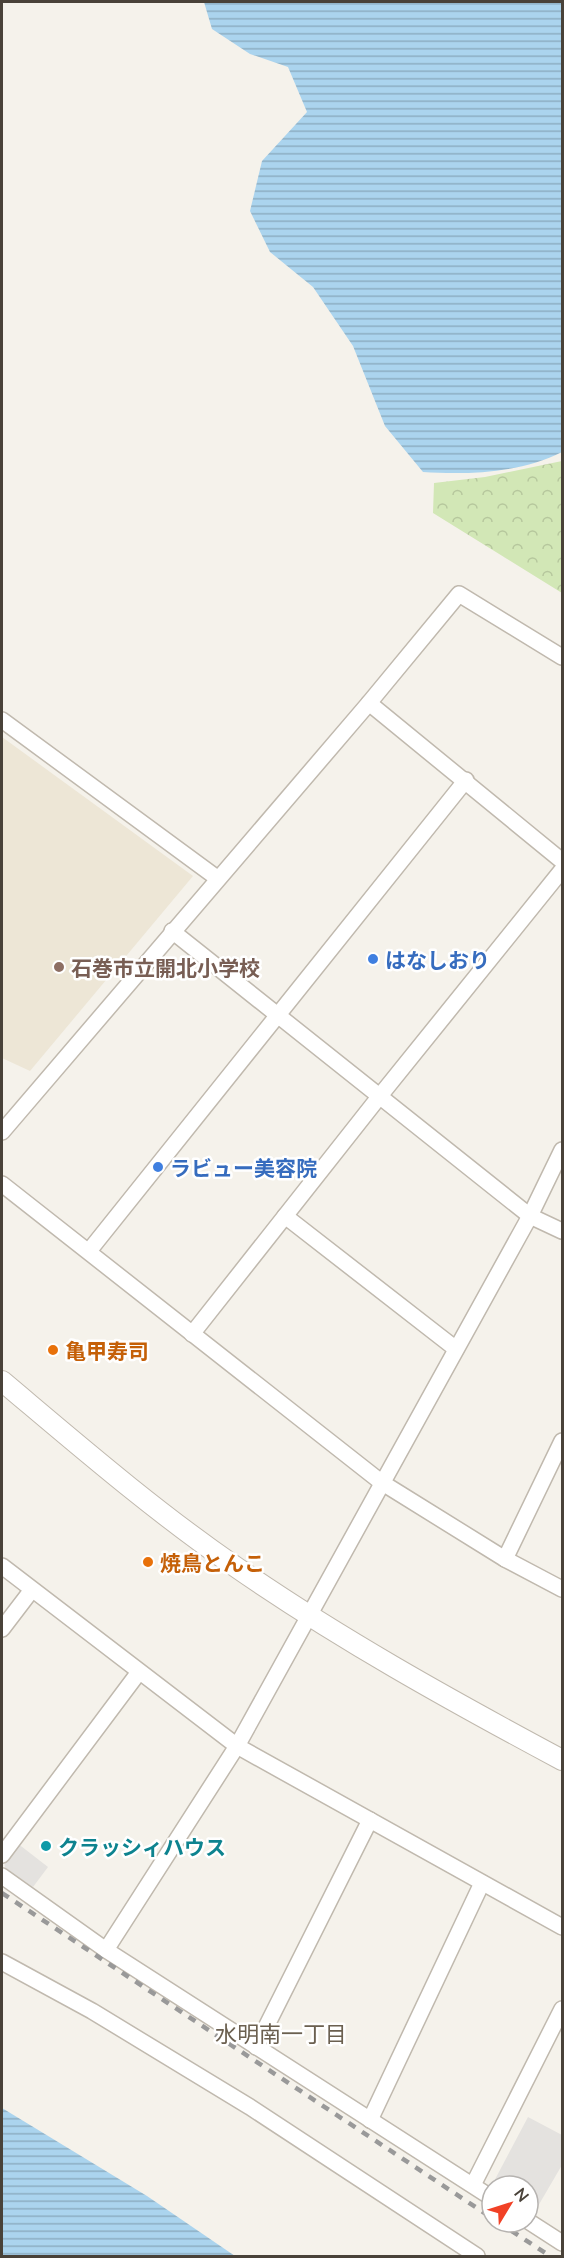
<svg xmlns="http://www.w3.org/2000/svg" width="564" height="2258" viewBox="0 0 564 2258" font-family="Lato,'Noto Sans JP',sans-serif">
<defs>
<pattern id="park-crowns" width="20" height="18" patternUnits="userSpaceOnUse" patternTransform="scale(1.5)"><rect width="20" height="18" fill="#d2e7b6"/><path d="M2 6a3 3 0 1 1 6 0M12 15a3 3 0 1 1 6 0" fill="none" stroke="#b6c79d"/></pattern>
<pattern id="water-rules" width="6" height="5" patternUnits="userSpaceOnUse" patternTransform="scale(1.5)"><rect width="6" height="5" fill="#abd4ee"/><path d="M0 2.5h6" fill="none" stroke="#8daec2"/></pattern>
</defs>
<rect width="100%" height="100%" fill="#f5f2eb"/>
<path fill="#ede6d6" d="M2 737 193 876 30 1071 2 1058Z"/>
<path fill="url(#park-crowns)" d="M562 461V593L433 513 434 483 485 477Z"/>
<g fill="#e4e2df">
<path d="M17 1843 48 1867 33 1887 5 1868 4 1859Z"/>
<path d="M528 2117 562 2135V2165L534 2213 528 2209V2186L491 2187Z"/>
</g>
<g fill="url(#water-rules)">
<path d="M204 2H562V452C521 473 468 475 423 472L385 426 353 346 313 287 270 252 250 211 262 161 307 112 288 67 250 54 212 29Z"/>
<path d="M2 2108 147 2196 235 2256H2Z"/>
</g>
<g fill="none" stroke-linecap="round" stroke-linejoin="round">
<defs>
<g id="minor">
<path d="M369 703 562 861"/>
<path d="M2 720 217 878"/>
<path d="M172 931 530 1216 562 1231"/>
<path d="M2 1132 369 703 459 594 562 657"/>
<path d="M2 1184 381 1482 505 1559 562 1589"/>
<path d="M285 1216 456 1349"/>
<path d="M89 1251 466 780"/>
<path d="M192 1334 379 1097 562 870"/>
<path d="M505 1559 562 1441"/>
<path d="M2 1566 237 1746 562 1927"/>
<path d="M2 1629 31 1591"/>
<path d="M2 1855 139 1672"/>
<path d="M2 1876 106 1950 492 2198"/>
<path d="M106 1950 237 1746 530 1216 562 1150"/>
<path d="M2 1962 92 2011 250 2107 477 2256"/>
<path d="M256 2047 370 1820"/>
<path d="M370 2120 482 1883"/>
<path d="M473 2185 562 2009"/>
<path d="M528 2221 562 2243"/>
</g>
<path id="tertiary" d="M2 1381C77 1444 152 1509 233 1565 338 1638 450 1700 562 1760"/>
</defs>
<use href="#minor" stroke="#c0b9ae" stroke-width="18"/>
<use href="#tertiary" stroke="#c0b9ae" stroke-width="22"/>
<use href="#minor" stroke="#fff" stroke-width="15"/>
<use href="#tertiary" stroke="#fff" stroke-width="20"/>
<g stroke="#999" stroke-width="4.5" stroke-dasharray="8 8" stroke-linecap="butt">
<path d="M2 1893 492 2218"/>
<path d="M498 2222 550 2256"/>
</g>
</g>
<g fill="#3f7fe0" stroke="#fff" stroke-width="2">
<circle cx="373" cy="959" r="6"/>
<circle cx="158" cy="1167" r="6"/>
</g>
<circle fill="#8d6e63" stroke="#fff" stroke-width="2" cx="59" cy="967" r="6"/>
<g fill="#e8710a" stroke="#fff" stroke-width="2">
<circle cx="53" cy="1350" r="6"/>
<circle cx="148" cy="1562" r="6"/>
</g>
<circle fill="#0f9aa8" stroke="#fff" stroke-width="2" cx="46" cy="1846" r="6"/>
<g text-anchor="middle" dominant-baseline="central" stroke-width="5" stroke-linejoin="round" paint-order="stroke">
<g font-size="21" font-weight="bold" fill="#366cbe" stroke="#fff" text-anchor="start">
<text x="385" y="959">はなしおり</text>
<text x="170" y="1167">ラビュー美容院</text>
</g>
<g font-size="21" font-weight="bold" fill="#785e54" stroke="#fff" text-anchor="start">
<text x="71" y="967">石巻市立開北小学校</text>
</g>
<g font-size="21" font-weight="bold" fill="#c56008" stroke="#fff" text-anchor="start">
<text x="65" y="1350">亀甲寿司</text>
<text x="160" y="1562">焼鳥とんこ</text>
</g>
<g font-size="21" font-weight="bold" fill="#0d838f" stroke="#fff" text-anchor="start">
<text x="58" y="1846">クラッシィハウス</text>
</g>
<g font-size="22" fill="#6b6050" stroke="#fff">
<text x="281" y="2033">水明南一丁目</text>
</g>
</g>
<rect width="564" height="2258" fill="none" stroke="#494239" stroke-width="6"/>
<g transform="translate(510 2204) rotate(52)"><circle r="28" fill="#ffffff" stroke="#b6b3b0" stroke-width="1.5"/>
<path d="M0-4.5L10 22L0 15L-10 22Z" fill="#f14126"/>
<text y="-9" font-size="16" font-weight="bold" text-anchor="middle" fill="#494239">N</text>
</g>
</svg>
